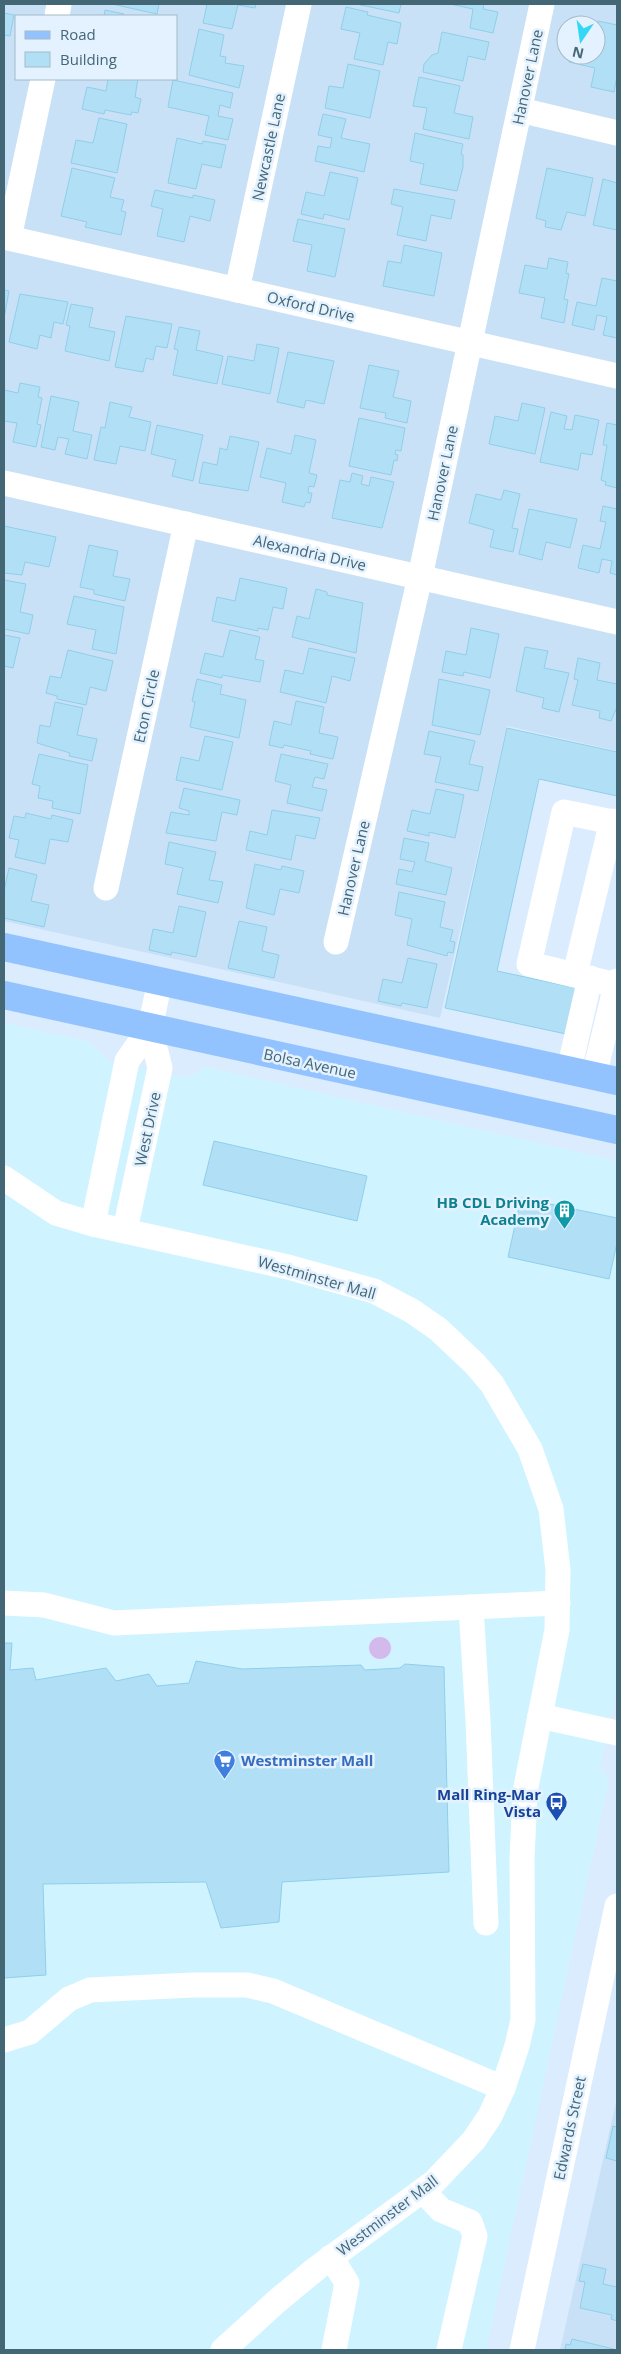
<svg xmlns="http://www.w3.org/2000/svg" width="621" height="2354" viewBox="0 0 621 2354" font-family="'Open Sans',sans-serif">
<rect width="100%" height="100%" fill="#dbecfe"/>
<g fill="#c9e1f6" fill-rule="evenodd">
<path d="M4 4H617V751L507 726 440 1018 4 921ZM16 16H176V79H16ZM566 25H596V55H566Z"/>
<path d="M617 2098V2350H560Z"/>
</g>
<path fill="#cff4ff" d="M4 1023 87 1041 111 1062 188 1078 206 1067 617 1161V1689L600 1767 609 1779 486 2350H4Z"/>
<circle fill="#d4baec" cx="380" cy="1648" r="11"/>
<g fill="#b1e0f6" stroke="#90ceea">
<path d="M112 4H159L157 14Z"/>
<path d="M207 4H256L255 8 238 5 232 29 203 23Z"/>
<path d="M356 4H401L399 13Z"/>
<path d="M450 4H484L483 9 498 12 493 33 470 28 473 9Z"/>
<path d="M346 7 368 12 367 15 401 23 397 44 388 42 383 65 354 59 360 33 341 29Z"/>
<path d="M105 10 124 14V16H104Z"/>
<path d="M4 13 14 15 10 36 4 35Z"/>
<path d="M598 21 617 25V76L614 92 591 87 595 68 569 62 571 55H596Z"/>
<path d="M199 29 224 35 220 56 226 57 225 63 244 66 239 88 189 75Z"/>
<path d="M442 32 489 42 485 60 468 56 463 81 423 72 424 64 432 55 438 53Z"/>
<path d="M348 64 380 71 370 118 325 108 329 86 343 88Z"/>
<path d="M419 77 460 86 454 113 473 117 469 139 423 129 427 108 413 106Z"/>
<path d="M108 79H138L135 97 141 99 138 113 132 112 131 115 105 110 104 114 82 109 87 87 106 91Z"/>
<path d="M173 80 233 93 230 108 220 105 218 116 233 119 228 140 205 135 209 116 168 107Z"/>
<path d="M323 114 346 119 341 138 370 144 364 172 315 161 318 146 330 148 332 138 318 135Z"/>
<path d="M99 118 127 124 117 173 71 163 76 140 93 143Z"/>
<path d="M415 133 463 144 461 154 463 155V167L457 191 420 184 424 164 410 161Z"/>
<path d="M177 138 202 144 203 141 226 145 221 168 202 164 196 189 168 183Z"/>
<path d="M72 168 115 178 110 197 124 200 121 211 126 212 121 235 85 227 87 222 61 216Z"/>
<path d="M547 168 593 178 585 216 567 212 561 230 545 227 546 221 536 218Z"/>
<path d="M330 172 358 178 349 220 324 214 323 219 301 214 306 192 324 196Z"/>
<path d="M603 179 617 183V230L593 225Z"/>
<path d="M394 189 455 200 451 219 431 215 426 241 397 235 403 207 391 204Z"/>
<path d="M155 190 193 198V195L215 200 210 221 190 216 184 242 157 236 163 209 151 206Z"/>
<path d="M298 219 345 229 335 277 307 271 312 245 293 241Z"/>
<path d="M404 245 442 253 434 296 383 286 388 261 401 263Z"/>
<path d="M549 258 568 262 566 273 569 274 564 299 568 300 564 323 541 318 545 298 519 293 525 265 547 269Z"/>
<path d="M602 278 617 281V338L603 335 607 317 597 315 594 330 572 325 577 302 596 306Z"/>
<path d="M4 290 9 291 4 318Z"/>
<path d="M20 294 68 302 63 324 54 322 51 338 40 335 37 349 9 342Z"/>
<path d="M71 304 93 308 89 327 115 332 109 361 65 351 70 326 66 325Z"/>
<path d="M126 316 172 324 167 348 156 346 153 360 146 358 143 372 115 367Z"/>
<path d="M179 327 200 331 196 350 223 356 217 384 173 375 178 350 174 349Z"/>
<path d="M257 344 279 348 270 394 222 384 228 356 254 361Z"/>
<path d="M288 352 334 361 324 404 306 400 304 408 277 402Z"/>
<path d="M369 365 399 371 393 397 411 401 407 423 385 418 386 413 360 408Z"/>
<path d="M20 383 40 387 38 397 42 398 37 424 41 425 36 447 13 442 17 423 4 421V390L18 393Z"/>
<path d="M51 396 79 402 73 431 92 435 87 459 65 454 69 439 58 437 55 450 41 447Z"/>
<path d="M110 402 132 407 129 417 151 422 145 451 120 446 116 464 94 460 101 427 105 428Z"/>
<path d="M522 403 545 408 535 454 489 444 495 416 518 421Z"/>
<path d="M551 412 567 416 564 429 572 430 575 415 599 420 592 455 581 453 578 470 540 462Z"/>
<path d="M359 418 405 428 401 451 396 450 395 454 398 455 397 461 394 460 391 475 349 466Z"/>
<path d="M607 423 617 425V488L605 485 606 482 601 480 607 445H603Z"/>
<path d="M157 425 203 435 193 481 172 476 176 460 151 454Z"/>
<path d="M295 435 316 440 309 473 317 475 314 487 309 486 308 493H312L310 503 306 502 304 507 282 502 286 483 260 477 267 448 291 454Z"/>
<path d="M230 436 259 442 248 491 199 483 203 462 217 465 220 448 227 450Z"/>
<path d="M352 473 363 476 361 484 369 486 371 477 394 482 382 528 332 518 340 480 350 482Z"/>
<path d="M504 490 520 494 512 528 518 529 513 552 490 547 494 530 469 523 476 494 501 500Z"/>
<path d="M603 506 617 509V575L610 573 612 561 602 559 599 573 578 568 583 545 600 549 606 522 600 521Z"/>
<path d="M529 509 577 519 570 548 546 542 542 560 519 554Z"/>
<path d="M4 526 56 537 49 567 25 562 22 575 4 573Z"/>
<path d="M89 545 118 551 113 576 130 579 125 601 94 594V590L80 587Z"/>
<path d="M240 578 287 588 283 609 273 607 268 630 258 628V631L212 621 217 597 235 601Z"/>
<path d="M4 580 26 584 20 612 33 615 29 634 4 629Z"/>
<path d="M316 589 327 592V595L363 603 356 653 292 637 297 616 309 619Z"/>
<path d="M74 596 124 607 116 654 92 649 96 630 67 624Z"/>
<path d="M471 628 499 634 490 678 464 672 463 676 442 672 446 651 466 655Z"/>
<path d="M230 630 260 637 255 659 264 661 260 682 222 675V678L200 673 205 653 223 657Z"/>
<path d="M4 635 20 638 13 668 4 666Z"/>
<path d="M525 647 548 651 544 668 569 673 559 712 542 708 544 698 516 691Z"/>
<path d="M309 648 355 658 350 681 332 676 326 703 280 692 285 670 303 674Z"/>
<path d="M68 650 113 661 106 691 90 687 86 705 57 699V696L46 693 50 676 61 678Z"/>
<path d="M578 658 600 663 597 680 617 684V707L611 721 599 718 600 711 572 705 578 680 574 679Z"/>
<path d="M197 679 222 685 220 694 246 700 239 738 190 727 195 702 192 701Z"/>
<path d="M439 679 490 690 480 735 432 725Z"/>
<path d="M296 701 324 707 319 733 338 737 333 759 310 754 311 751 284 745 283 748 269 745 274 721 291 725Z"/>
<path d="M55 702 83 708 77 735 97 739 92 761 69 756 70 753 37 743 40 725 50 727Z"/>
<path d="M507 728 617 752V796L539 779 497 971 576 988 566 1034 445 1008Z"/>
<path d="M429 731 475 741 469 764 483 767 478 791 435 782 441 757 424 754Z"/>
<path d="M205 736 233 742 222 790 176 780 181 757 199 761Z"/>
<path d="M39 754 88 765 80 814 52 808 53 801 38 798 40 786 32 784Z"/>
<path d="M281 754 328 764 324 779 315 777 312 787 327 790 322 811 287 803 291 785 275 781Z"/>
<path d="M184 788 240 800 237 815 222 812 216 841 166 833 171 812 189 815V811L179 808Z"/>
<path d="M436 789 464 795 455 838 429 832V836L407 831 412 810 430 814Z"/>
<path d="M272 810 320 818 315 839 296 835 291 860 246 850 250 831 267 835Z"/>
<path d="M26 813 51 819 52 815 73 820 68 842 50 839 45 864 15 857 19 840 9 838 14 816 25 818Z"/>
<path d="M404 838 429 843 425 861 452 868 446 895 396 884 399 869 412 872 415 862 400 859Z"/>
<path d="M169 842 216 852 209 880 223 882 218 903 177 894 183 868 165 864Z"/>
<path d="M255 864 281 870 282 866 304 871 299 893 280 889 274 915 246 908Z"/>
<path d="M9 868 37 875 31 901 49 905 44 927 4 918V891Z"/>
<path d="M399 892 445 902 440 927 453 930 450 941 455 942 453 953 448 952 447 956 407 945 412 919 395 915Z"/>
<path d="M179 906 206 912 196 957 172 952 171 955 149 950 153 929 173 933Z"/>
<path d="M239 921 267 927 262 951 279 955 274 978 228 968Z"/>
<path d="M408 958 437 964 427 1008 402 1003 401 1006 378 1001 383 979 402 983Z"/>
<path d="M214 1141 367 1176 357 1221 203 1185Z"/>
<path d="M521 1198 617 1218V1243L609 1279 508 1257Z"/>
<path d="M4 1643H12L10 1670 33 1668 36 1680 106 1668 116 1681 149 1674 157 1686 189 1683 196 1661 242 1669 361 1665 365 1670 400 1668 405 1664 444 1667 449 1872 282 1882 279 1922 221 1928 206 1882 43 1884 46 1975 4 1978Z"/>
<path d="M613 2126 617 2127V2161L606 2158Z"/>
<path d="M583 2264 606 2269 603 2284 617 2287V2321L611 2319 612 2315 580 2308 585 2282 579 2281Z"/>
<path d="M572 2339 614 2349V2350H565L566 2344 570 2345Z"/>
</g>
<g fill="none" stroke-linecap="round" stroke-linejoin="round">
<g stroke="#fff" stroke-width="25">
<path d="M57 16 59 4"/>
<path d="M520 110 617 133"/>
<path d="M4 237 617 376"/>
<path d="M9 238 43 79"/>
<path d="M237 290 299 4"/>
<path d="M4 483 617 622"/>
<path d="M106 888 186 524"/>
<path d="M336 942 420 577 542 4"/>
<path d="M575 974 612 821"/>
<path d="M616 985 529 964 564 812 617 823"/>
<path d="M569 1070 590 978"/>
<path d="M594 1076 617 981"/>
<path d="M4 1178 56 1213 93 1224 288 1267 374 1291 412 1311 438 1329 475 1364 492 1384 530 1449 551 1509 558 1570 557 1630 525 1792 522 1859 523 2020 517 2046 503 2088 490 2116 474 2140 434 2182 317 2268 277 2301 223 2350"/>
<path d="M93 1224 127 1061 150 1028 160 981"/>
<path d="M125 1230 160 1068 150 1028"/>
<path d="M4 1603 44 1605 114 1623 558 1603"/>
<path d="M471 1607 478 1721 486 1923"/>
<path d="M540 1716 617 1733"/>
<path d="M4 2040 30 2032 69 1999 90 1990 192 1985H247L273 1991 503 2088"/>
<path d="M423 2191 441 2210 470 2222 475 2236 449 2350"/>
<path d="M331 2257 347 2283 334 2350"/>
<path d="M522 2350 617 1906"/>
</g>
<g stroke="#92c3ff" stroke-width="28">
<path d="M4 947 617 1081"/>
<path d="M4 995 617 1130"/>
</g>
</g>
<defs>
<symbol id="building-pin" viewBox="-11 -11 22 30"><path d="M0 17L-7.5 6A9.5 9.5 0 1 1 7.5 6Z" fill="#0f9aa8" stroke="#e4f1ff"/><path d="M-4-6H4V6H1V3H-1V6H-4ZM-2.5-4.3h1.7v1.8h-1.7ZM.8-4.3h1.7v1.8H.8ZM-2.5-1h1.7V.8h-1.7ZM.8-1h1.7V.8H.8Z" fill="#fff"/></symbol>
<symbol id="supermarket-pin" viewBox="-11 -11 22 30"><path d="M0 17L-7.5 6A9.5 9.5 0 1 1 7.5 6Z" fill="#3f7fe0" stroke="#e4f1ff"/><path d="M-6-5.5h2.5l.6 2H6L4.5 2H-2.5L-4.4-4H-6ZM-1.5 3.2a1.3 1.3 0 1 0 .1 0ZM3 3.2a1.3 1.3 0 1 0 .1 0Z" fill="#fff"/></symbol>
<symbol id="bus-pin" viewBox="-11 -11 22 30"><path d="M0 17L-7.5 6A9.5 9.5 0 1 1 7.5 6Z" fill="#1a4fb4" stroke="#e4f1ff"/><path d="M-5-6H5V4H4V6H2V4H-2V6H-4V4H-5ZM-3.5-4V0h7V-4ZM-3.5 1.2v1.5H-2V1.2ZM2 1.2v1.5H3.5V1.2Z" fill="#fff"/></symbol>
</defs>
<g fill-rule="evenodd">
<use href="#building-pin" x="552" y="1198" width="25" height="34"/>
<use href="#supermarket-pin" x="212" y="1748" width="25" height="34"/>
<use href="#bus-pin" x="544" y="1790" width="25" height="34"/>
</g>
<g text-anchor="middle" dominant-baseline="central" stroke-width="5" stroke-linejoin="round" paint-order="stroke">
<g font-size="15" fill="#436775" stroke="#e4f1ff">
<text transform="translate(527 77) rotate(-78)">Hanover Lane</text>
<text transform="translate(268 147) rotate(-78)">Newcastle Lane</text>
<text transform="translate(311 306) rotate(13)">Oxford Drive</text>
<text transform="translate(442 473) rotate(-78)">Hanover Lane</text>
<text transform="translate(310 552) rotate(13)">Alexandria Drive</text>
<text transform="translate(146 706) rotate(-78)">Eton Circle</text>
<text transform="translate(353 868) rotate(-77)">Hanover Lane</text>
<text transform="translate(310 1063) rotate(12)">Bolsa Avenue</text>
<text transform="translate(147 1129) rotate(-78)">West Drive</text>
<text transform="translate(317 1277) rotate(16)">Westminster Mall</text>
<text transform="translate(569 2128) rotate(-78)">Edwards Street</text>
<text transform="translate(387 2215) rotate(-37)">Westminster Mall</text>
</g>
<g font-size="15" font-weight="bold" fill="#0d838f" stroke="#e4f1ff" text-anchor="end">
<text x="549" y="1202">HB CDL Driving<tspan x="549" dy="17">Academy</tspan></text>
</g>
<g font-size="15" font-weight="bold" fill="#366cbe" stroke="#e4f1ff" text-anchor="start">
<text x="241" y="1760">Westminster Mall</text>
</g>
<g font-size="15" font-weight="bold" fill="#164399" stroke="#e4f1ff" text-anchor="end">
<text x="541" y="1794">Mall Ring-Mar<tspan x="541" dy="17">Vista</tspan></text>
</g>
</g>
<rect width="621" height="2354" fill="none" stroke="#436775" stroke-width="10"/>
<rect x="15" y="15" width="162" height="65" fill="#e4f1ff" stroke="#a4bac8"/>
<rect x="25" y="31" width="25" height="8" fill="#92c3ff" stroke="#a4bac8"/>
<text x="60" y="40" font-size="15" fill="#436775">Road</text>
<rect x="25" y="52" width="25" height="15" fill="#b1e0f6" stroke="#a4bac8"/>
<text x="60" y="65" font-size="15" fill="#436775">Building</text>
<g transform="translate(581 40) rotate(193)"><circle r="24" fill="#e4f1ff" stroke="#a4bac8"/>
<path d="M0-4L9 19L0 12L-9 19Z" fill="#34d8f5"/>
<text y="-8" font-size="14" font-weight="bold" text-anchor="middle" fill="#436775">N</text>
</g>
</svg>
